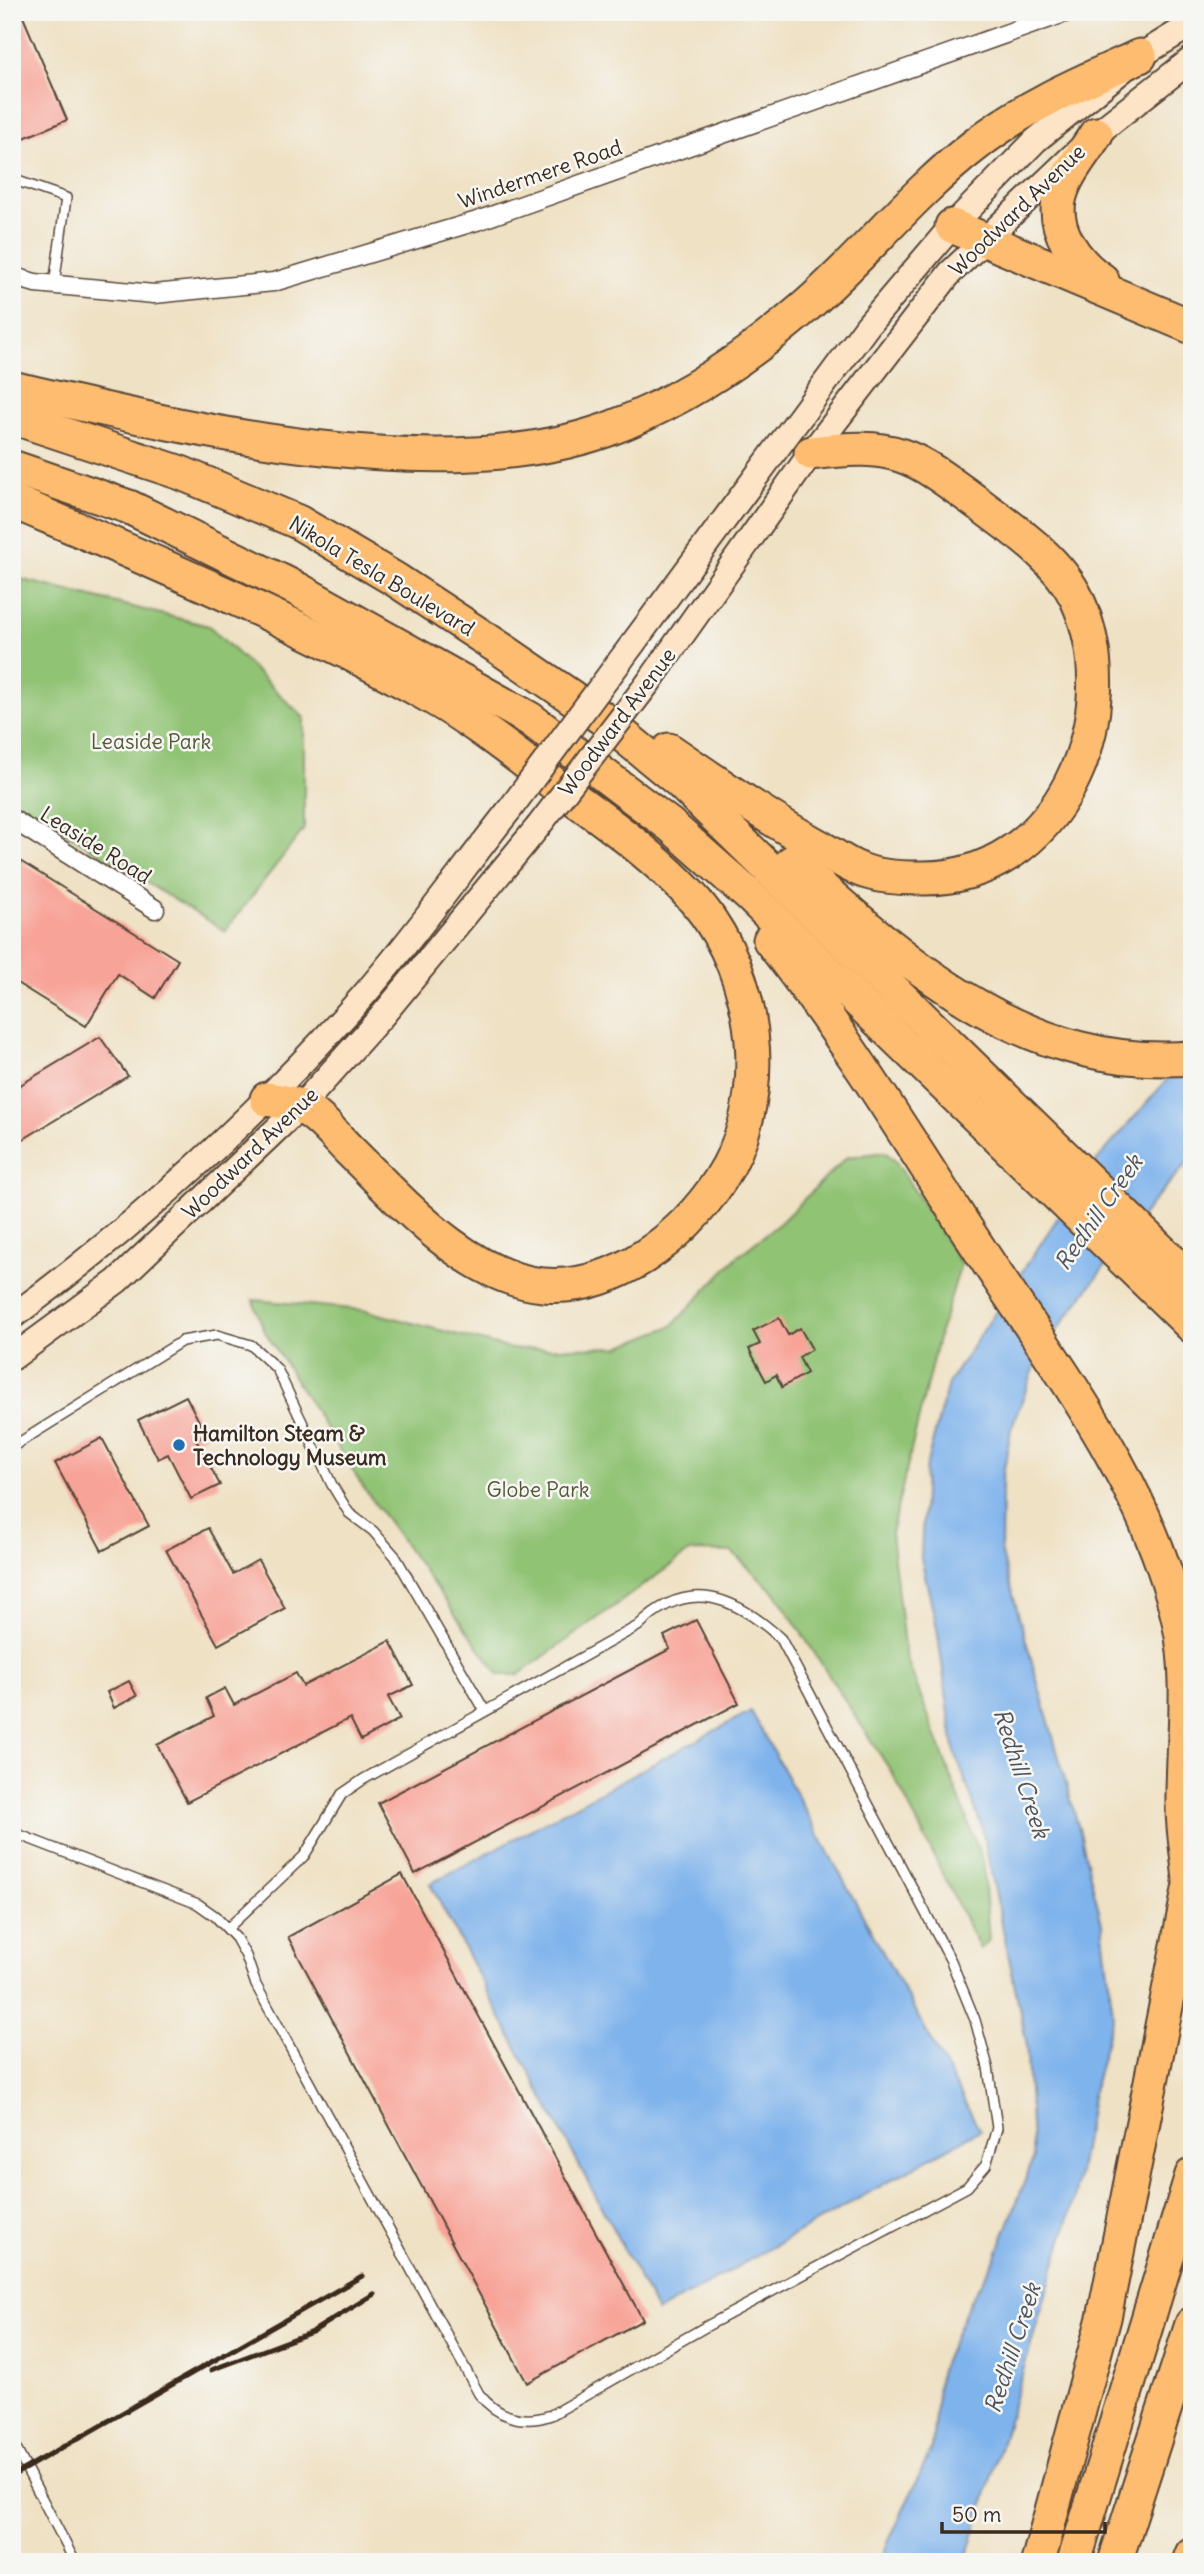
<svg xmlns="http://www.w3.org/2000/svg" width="1204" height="2574" viewBox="0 0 1204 2574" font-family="Delius,sans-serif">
<rect width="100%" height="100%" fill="#f6f6f2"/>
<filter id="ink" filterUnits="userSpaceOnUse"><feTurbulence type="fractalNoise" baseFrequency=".0143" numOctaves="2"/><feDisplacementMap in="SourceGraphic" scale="14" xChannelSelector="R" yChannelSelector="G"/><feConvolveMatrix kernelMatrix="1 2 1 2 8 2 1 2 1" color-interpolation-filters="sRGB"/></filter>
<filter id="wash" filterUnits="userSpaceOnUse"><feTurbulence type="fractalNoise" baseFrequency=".00686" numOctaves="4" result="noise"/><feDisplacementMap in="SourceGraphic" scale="28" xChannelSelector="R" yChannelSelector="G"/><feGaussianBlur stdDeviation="1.57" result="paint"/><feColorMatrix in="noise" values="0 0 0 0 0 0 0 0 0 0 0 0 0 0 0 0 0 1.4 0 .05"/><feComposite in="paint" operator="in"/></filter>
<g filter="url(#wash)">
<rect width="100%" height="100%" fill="#efe1c4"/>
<g fill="#91c374" stroke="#667649" stroke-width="2">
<path d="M12 577 209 626 304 718V829L225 931 12 800Z"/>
<path d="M885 1152 896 1162 961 1264 938 1338 891 1534 905 1654 983 1862 989 1940 980 1949 894 1776 777 1595 732 1552 691 1551 518 1675H499L363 1487 264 1330 253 1300 363 1310 512 1349 619 1347 672 1326 737 1257 780 1223 847 1157Z"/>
</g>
<g fill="#7fb3ec" stroke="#5d6e85" stroke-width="2">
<path d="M1192 1042V1158L1155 1199 1040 1353 1011 1429 1002 1480 1001 1552 1081 1836 1102 1924 1113 2015 1093 2091 1074 2200 966 2562H879L932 2448 939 2373 969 2303 995 2259 1033 2159 1026 2040 982 1828 954 1749 937 1628 921 1558 925 1470 948 1384 1092 1166 1171 1075Z"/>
<path d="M751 1711 980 2130 657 2312 430 1884Z"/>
</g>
<g id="blocks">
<g fill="#f8a397">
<path d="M12 12H21L67 120 12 143Z"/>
<path d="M12 856 178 960 155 998 118 974 86 1026 12 980V942L19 930 12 926Z"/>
<path d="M100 1037 128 1076 22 1140 12 1125V1090Z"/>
<path d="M779 1318 788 1335 800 1328 812 1349 799 1357 807 1373 782 1387 776 1375 766 1381 749 1349 760 1344 753 1331Z"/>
<path d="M186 1396 206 1435 196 1440 220 1485 191 1499 168 1454 158 1459 138 1420Z"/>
<path d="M102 1438 149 1526 102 1551 55 1463Z"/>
<path d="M208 1528 233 1574 258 1560 285 1608 218 1645 166 1550Z"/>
<path d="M696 1620 739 1703 415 1874 378 1803 670 1649 664 1636Z"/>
<path d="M390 1641 413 1685 388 1697 400 1719 361 1740 350 1718 187 1802 157 1745 214 1716 206 1698 225 1688 234 1705 296 1673 303 1686Z"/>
<path d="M129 1681 137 1696 114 1708 107 1692Z"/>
<path d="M402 1874 643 2320 527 2383 288 1937Z"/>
</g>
</g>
</g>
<g filter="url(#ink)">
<use href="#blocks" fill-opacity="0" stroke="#564537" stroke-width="2"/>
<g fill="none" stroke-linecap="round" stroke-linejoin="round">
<defs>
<g id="service">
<path d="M12 179 66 198 54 285"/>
<path d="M12 1447 182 1341 217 1335 251 1345 277 1369 332 1485 349 1513 373 1531 395 1556 485 1711"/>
<path d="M12 1832 198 1904 215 1916 236 1938 246 1956 256 1985 479 2394C497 2417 523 2425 551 2415L707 2326 967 2187 986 2165 997 2128 988 2067 975 2020 951 1961 781 1639C736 1597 688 1576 638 1626L364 1779 342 1794 304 1856 228 1928"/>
<path d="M12 2441 75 2562"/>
</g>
<g id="minor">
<path d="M12 276 35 283 154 294 274 282 477 221 1067 12"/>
<path d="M12 819 155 909"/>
</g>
<g id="secondary">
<path d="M620 661 868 325 952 226 1036 140 1140 56 1192 24"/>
<path d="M649 682 811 453 950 273 1096 134 1192 59"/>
<path d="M12 1317C141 1222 257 1116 363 996 415 936 461 871 510 809"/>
<path d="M12 1358 117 1281 301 1106 382 1016 537 828"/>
</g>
<g id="motorway">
<path d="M1096 134C1084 153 1066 174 1060 196 1051 229 1076 263 1102 280"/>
<path d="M952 226 1192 327"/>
<path d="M12 388C184 428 436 490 606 430 679 403 745 359 804 308 863 257 912 194 974 146 1024 106 1082 82 1140 56"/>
<path d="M12 417 181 473 298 522 396 580 507 653 602 718 679 781 1192 1281"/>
<path d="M12 467 129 507 297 589 530 719 670 825 750 896 1192 1326"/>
<path d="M12 501C154 562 298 622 433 698 480 725 524 762 568 794 612 825 681 876 710 920 760 994 770 1103 720 1180 683 1237 615 1291 543 1285 467 1278 400 1200 349 1150 335 1136 318 1114 299 1106 290 1102 277 1101 267 1099"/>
<path d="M669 750C719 784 767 818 820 847 833 855 847 865 861 870 878 877 901 878 919 878 1059 882 1130 716 1077 599 1058 559 1014 530 979 504 911 454 897 442 811 453"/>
<path d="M792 862C909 965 1024 1071 1192 1058"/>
<path d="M770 940C846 1037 909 1141 976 1244 1053 1363 1147 1480 1179 1621 1193 1682 1182 1745 1183 1807 1183 1831 1188 1856 1190 1881"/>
<path d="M1038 2562 1104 2318 1192 1875"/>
<path d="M1074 2562 1192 2175"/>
<path d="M1115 2562 1192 2324"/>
<path d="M1189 2562 1192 2554"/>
</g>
</defs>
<use href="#service" stroke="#564537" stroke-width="12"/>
<use href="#minor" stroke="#564537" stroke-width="21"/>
<use href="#secondary" stroke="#564537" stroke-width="28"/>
<use href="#motorway" stroke="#564537" stroke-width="37"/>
<use href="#service" stroke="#fff" stroke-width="9"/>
<use href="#minor" stroke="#fff" stroke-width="18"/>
<use href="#secondary" stroke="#fee4c6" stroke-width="24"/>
<use href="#motorway" stroke="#fdbc70" stroke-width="33"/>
<g stroke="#3b2a1e" stroke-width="5">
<path d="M211 2370 312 2332 374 2294"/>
<path d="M12 2476 362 2276"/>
</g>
<defs>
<g id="secondary-bridge">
<path d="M510 809 620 661"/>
<path d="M537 828 649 682"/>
</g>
</defs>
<use href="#secondary-bridge" stroke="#564537" stroke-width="28" stroke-linecap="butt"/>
<use href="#secondary-bridge" stroke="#fee4c6" stroke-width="24"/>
</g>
</g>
<circle fill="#1f6fb2" stroke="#f6f6f2" stroke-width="2.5" cx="179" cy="1445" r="7"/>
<g text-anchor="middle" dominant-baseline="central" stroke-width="5" stroke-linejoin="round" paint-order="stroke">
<g font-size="21" fill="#3b2a1e" stroke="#f6f6f2">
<text transform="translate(540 174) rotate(-19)">Windermere Road</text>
<text transform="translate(1017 210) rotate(-44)">Woodward Avenue</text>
<text transform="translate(382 576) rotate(31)">Nikola Tesla Boulevard</text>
<text transform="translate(617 722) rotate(-53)">Woodward Avenue</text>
<text transform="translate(96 845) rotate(32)">Leaside Road</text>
<text transform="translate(250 1153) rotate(-44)">Woodward Avenue</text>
</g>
<g font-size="21" fill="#555838" stroke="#f6f6f2">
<text x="151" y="741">Leaside Park</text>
<text x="538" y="1489">Globe Park</text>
</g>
<g font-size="21" font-weight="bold" fill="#3b2a1e" stroke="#f6f6f2" text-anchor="start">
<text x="193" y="1433">Hamilton Steam &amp;<tspan x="193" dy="24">Technology Museum</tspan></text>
</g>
<g font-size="23" font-style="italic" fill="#4f535c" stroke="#f6f6f2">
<text transform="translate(1098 1212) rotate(-55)">Redhill Creek</text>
<text transform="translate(1022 1773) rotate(72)">Redhill Creek</text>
<text transform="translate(1012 2348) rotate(-72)">Redhill Creek</text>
</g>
</g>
<rect width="1204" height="2574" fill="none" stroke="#f6f6f2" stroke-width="42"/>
<path d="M942 2522v10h163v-10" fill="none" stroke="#3b2a1e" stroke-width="3.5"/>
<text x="952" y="2522" font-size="21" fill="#3b2a1e" stroke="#f6f6f2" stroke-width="5" paint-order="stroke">50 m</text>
</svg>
